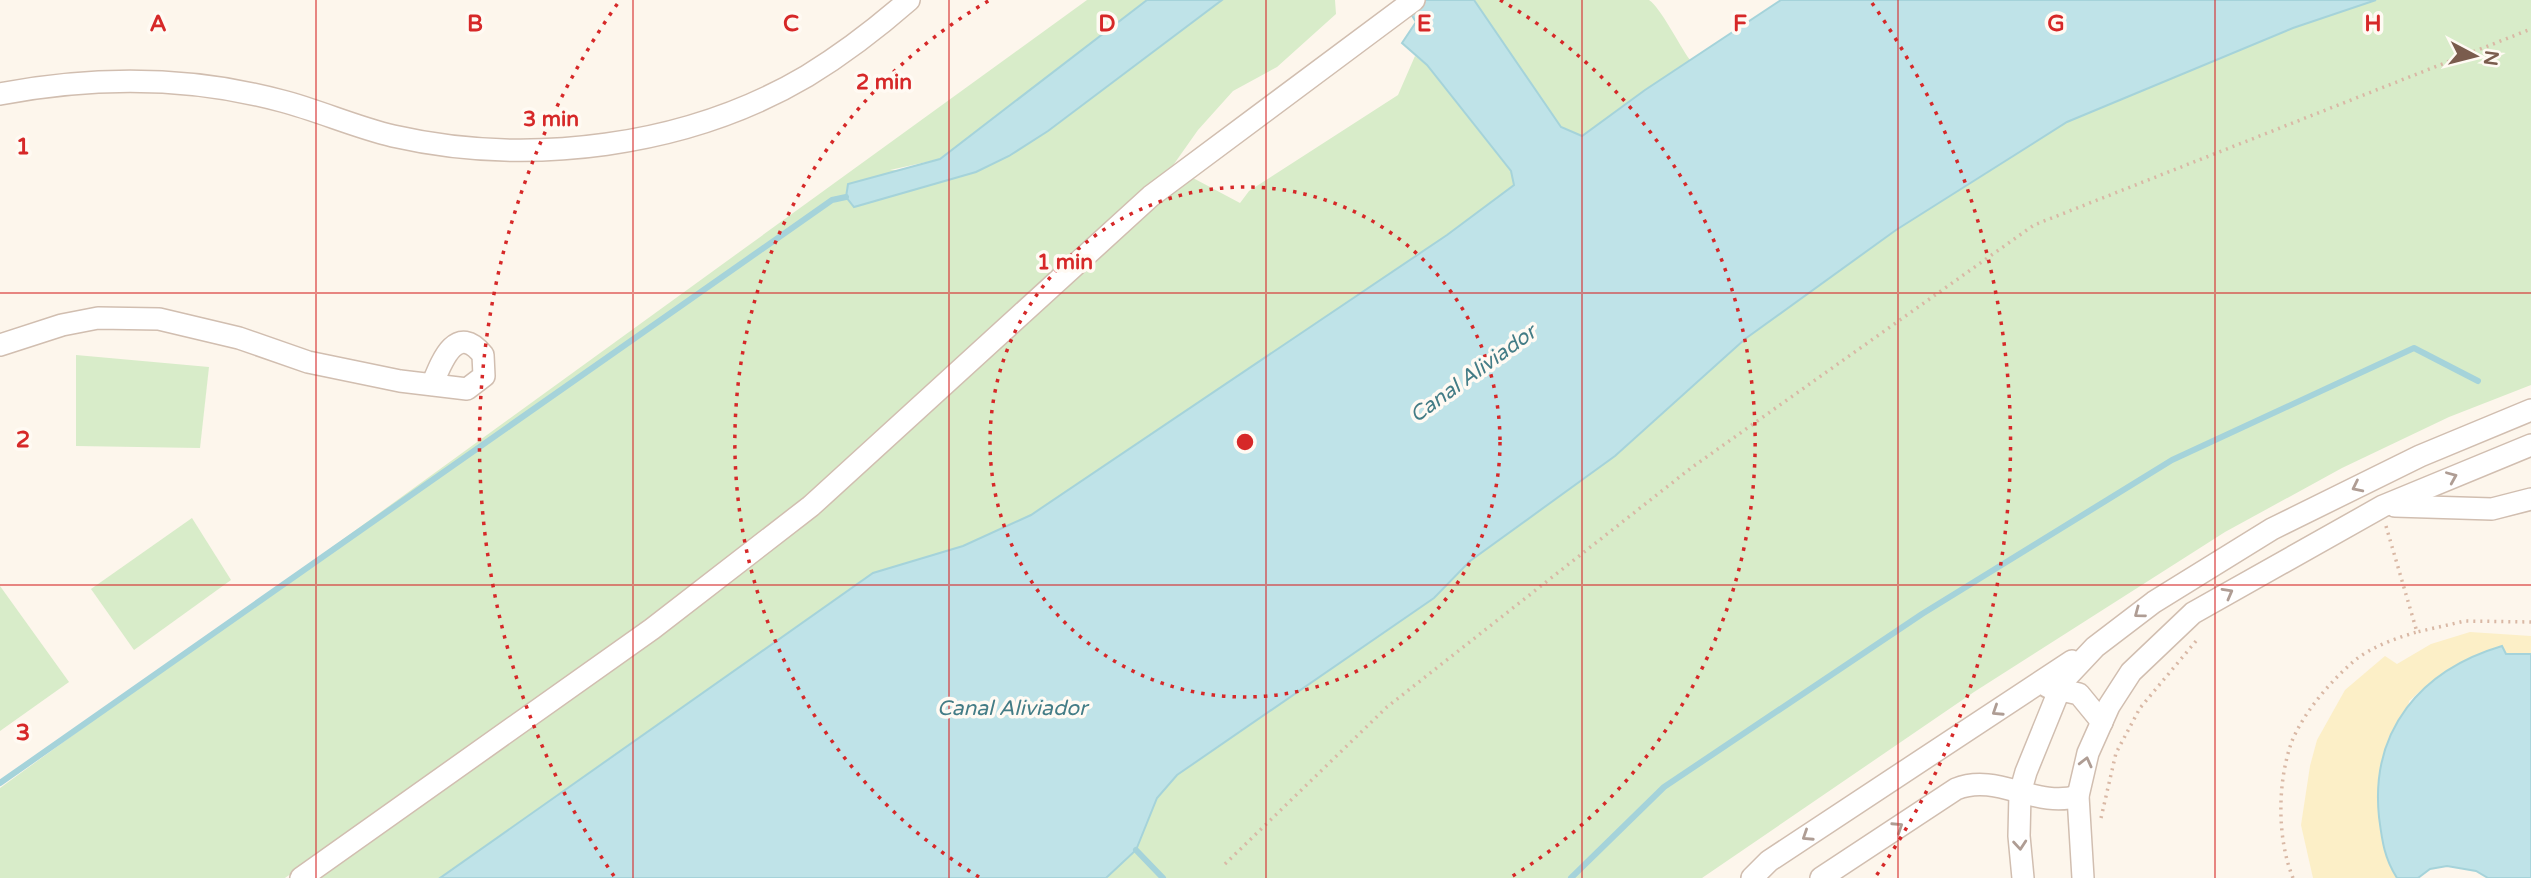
<svg xmlns="http://www.w3.org/2000/svg" width="2531" height="878" viewBox="0 0 2531 878" font-family="'Varela Round',sans-serif">
<rect width="100%" height="100%" fill="#fdf6ec"/>
<g fill="#d8ecc9">
<path d="M1087 0H1147L940 159 890 170 976 172 1009 156 1048 131 1222 0H1335L1336 14 1277 67 1233 91 1198 130 1174 164 799 504 626 638 285 878H0V788Z"/>
<path d="M1474 0H1649C1661 8 1679 45 1690 60L1582 136 1561 127Z"/>
<path d="M2376 0H2531V385L2449 417 2342 468 2225 532 1974 692 1702 878H1106L1136 850 1157 798 1177 775 1434 598 1470 561 1615 456 1745 339 1896 230 2067 122 2293 28Z"/>
<path d="M1415 56 1427 65 1511 171 1514 185 1447 235 1031 515 963 546 873 573 440 878H321L649 645 831 503 1160 199 1193 178 1240 203 1249 191 1398 95Z"/>
<path d="M76 355 209 367 200 448 76 446Z"/>
<path d="M192 518 231 580 134 650 91 589Z"/>
<path d="M0 586 69 682 0 731Z"/>
</g>
<path fill="#fcefc7" d="M2470 632 2531 636V654H2506L2502 647C2460 659 2442 672 2409 701L2390 867 2397 878H2313L2301 825 2310 766 2317 740 2345 690 2385 656 2397 664 2431 644Z"/>
<g fill="#bfe3e8" stroke="#a5d3da" stroke-width="2">
<path d="M1147 0H1222L1048 131 1009 156 976 172 854 207 846 197 848 184 940 159Z"/>
<path d="M1402 0H1474L1561 127 1582 136 1645 90 1781 0H2376L2293 28 2067 122 1896 230 1745 339 1615 456 1470 561 1434 598 1177 775 1157 798 1136 850 1106 878H440L873 573 963 546 1031 515 1447 235 1514 185 1511 171 1427 65 1402 43 1416 22Z"/>
<path d="M2502 646 2506 654H2531V878H2488L2476 871 2447 866 2430 869 2418 878H2397C2384 858 2382 840 2379 817 2370 730 2421 670 2502 646Z"/>
</g>
<g fill="none" stroke-linecap="round" stroke-linejoin="round">
<g stroke="#a5d3da" stroke-width="6">
<path d="M0 783 832 200 846 197"/>
<path d="M1136 850 1163 878"/>
<path d="M1571 878 1664 787 1922 614 2172 460 2414 348 2478 381"/>
</g>
<defs>
<g id="minor">
<path d="M0 94C95 76 189 76 282 101 320 111 355 127 393 136 529 167 687 147 807 76 843 54 877 28 909 0"/>
<path d="M0 345 62 325 98 318 159 319 239 338 308 362 400 381 467 389 484 376 483 355C456 321 441 363 432 385"/>
<path d="M2395 506 2492 509 2531 499"/>
<path d="M2048 687 2079 694 2102 722"/>
<path d="M301 878 652 629 811 506 1151 196 1414 0"/>
<path d="M1752 878 1769 861 2072 661"/>
<path d="M1821 878 1956 789C1997 772 2036 809 2078 796"/>
<path d="M2023 878 2019 836 2020 793 2026 772 2063 681 2095 647 2154 602 2272 529 2420 456 2531 410"/>
<path d="M2083 878 2078 796 2088 753 2109 706 2131 672 2193 613 2383 506 2531 445"/>
</g>
</defs>
<use href="#minor" stroke="#d1beb0" stroke-width="24"/>
<g stroke="#d9b8a5" stroke-width="3.5" stroke-dasharray="2 5" stroke-linecap="butt">
<path d="M2386 526 2417 632 2465 621 2531 622"/>
<path d="M2101 818 2116 753 2140 708 2196 641"/>
<path d="M1225 864 1387 707 1691 468 2034 225 2531 29"/>
<path d="M2293 878C2277 839 2277 782 2292 741 2304 712 2330 682 2354 661 2371 647 2396 638 2417 632"/>
</g>
<use href="#minor" stroke="#fff" stroke-width="21"/>
</g>
<defs><path id="oneway-chevron" d="M-2-3.5L2.5 0L-2 3.5" fill="none" stroke-width="1.6" stroke-linecap="round" stroke-linejoin="round" transform="scale(1.75)"/></defs>
<g stroke="#af9d94">
<use href="#oneway-chevron" transform="translate(2452 477) rotate(-23)"/>
<use href="#oneway-chevron" transform="translate(2357 487) rotate(154)"/>
<use href="#oneway-chevron" transform="translate(2228 593) rotate(-29)"/>
<use href="#oneway-chevron" transform="translate(2139 613) rotate(143)"/>
<use href="#oneway-chevron" transform="translate(1997 711) rotate(147)"/>
<use href="#oneway-chevron" transform="translate(2086 762) rotate(-76)"/>
<use href="#oneway-chevron" transform="translate(1898 827) rotate(-33)"/>
<use href="#oneway-chevron" transform="translate(1807 836) rotate(147)"/>
<use href="#oneway-chevron" transform="translate(2020 845) rotate(85)"/>
</g>
<path fill="none" stroke="#d62828" stroke-width="2" stroke-opacity="0.55" d="M316 0V878M633 0V878M949 0V878M1266 0V878M1582 0V878M1898 0V878M2215 0V878M0 293H2531M0 585H2531"/>
<g fill="none" stroke="#d62828" stroke-width="3.5" stroke-dasharray="3.5 7">
<circle cx="1245" cy="442" r="255"/>
<path d="M979 877A510 510 0 0 1 990 0M1500 0A510 510 0 0 1 1511 877"/>
<path d="M614 876A766 766 0 0 1 618 3M1872 3A766 766 0 0 1 1876 876"/>
</g>
<g text-anchor="middle" dominant-baseline="central" stroke-width="7" stroke-linejoin="round" paint-order="stroke">
<g font-size="21" font-style="italic" fill="#437c86" stroke="#fffaf3">
<text transform="translate(1473 374) rotate(-36)">Canal Aliviador</text>
<text x="1012" y="708">Canal Aliviador</text>
</g>
</g>
<g font-size="23" text-anchor="middle" font-weight="bold" fill="#d62828" stroke="#fffaf3" stroke-width="7" stroke-linejoin="round" paint-order="stroke">
<text x="158" y="31">A</text>
<text x="475" y="31">B</text>
<text x="791" y="31">C</text>
<text x="1107" y="31">D</text>
<text x="1424" y="31">E</text>
<text x="1740" y="31">F</text>
<text x="2056" y="31">G</text>
<text x="2373" y="31">H</text>
<text x="23" y="154">1</text>
<text x="23" y="447">2</text>
<text x="23" y="740">3</text>
</g>
<circle cx="1245" cy="442" r="10" fill="#d62828" stroke="#fffaf3" stroke-width="3.5"/>
<g font-size="21" text-anchor="middle" font-weight="bold" fill="#d62828" stroke="#fffaf3" stroke-width="7" stroke-linejoin="round" paint-order="stroke">
<text x="884" y="89">2 min</text>
<text x="551" y="126">3 min</text>
<text x="1065" y="269">1 min</text>
</g>
<g transform="translate(2475 56) rotate(97)" stroke="#fffaf3" stroke-width="5" paint-order="stroke">
<path d="M0-5L12 26L0 18L-12 26Z" fill="#7a5c4d"/>
<text y="-10" font-size="19" font-weight="bold" text-anchor="middle" fill="#7a5c4d">N</text>
</g>
</svg>
